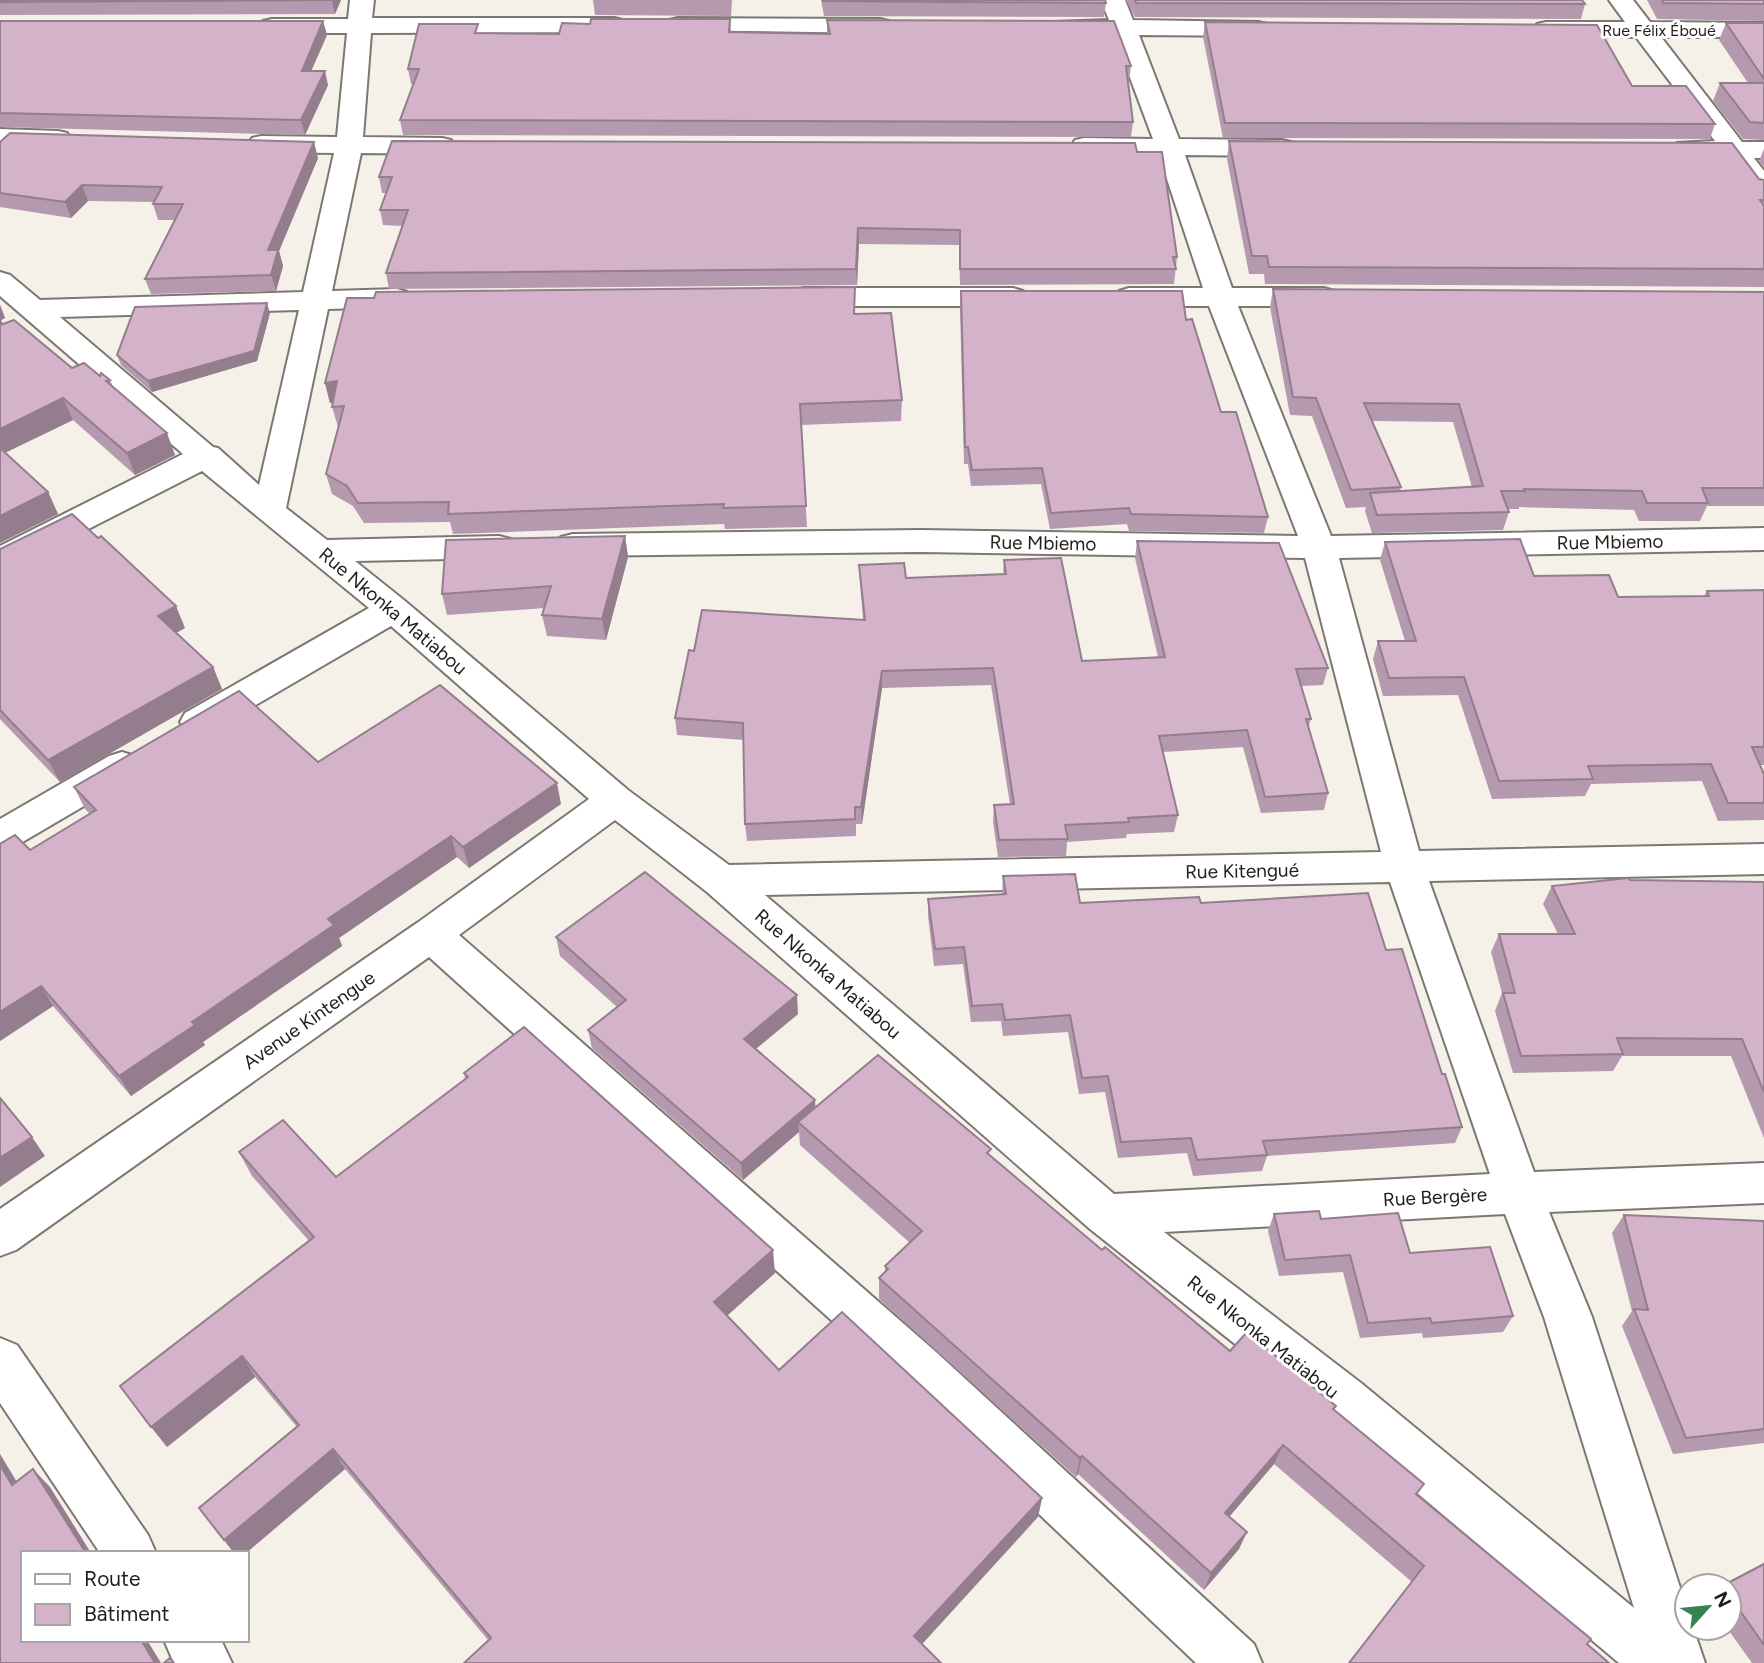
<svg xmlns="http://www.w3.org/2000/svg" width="1764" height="1663" viewBox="0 0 1764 1663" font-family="Figtree,sans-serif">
<rect width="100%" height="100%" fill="#f5f1e9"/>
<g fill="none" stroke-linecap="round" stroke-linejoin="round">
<defs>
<g id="street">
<path d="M350 0H374L372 18H614L623 20 626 25 623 30 614 32 371 33 363 137 442 138 451 140 455 146 451 152 442 154 361 153 332 291 397 289 407 292 412 298 407 304 397 307 328 309 286 508 327 540 499 536 511 539 516 547 511 555 499 558 355 561 405 601 628 790 729 865 1381 852 1305 558 921 552 573 556 561 553 556 545 561 537 573 534 921 530 1298 536 1209 306H1129L1119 303 1114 297 1119 291 1129 288H1203L1159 155 1084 154 1075 152 1071 146 1075 140 1084 138 1153 139 1114 35 1054 32 1051 27 1054 22 1109 20 1101 0H1125L1133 20 1258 22 1267 24 1270 29 1267 34 1258 36 1139 35 1179 139 1282 140 1291 142 1295 148 1291 154 1282 156 1185 155 1232 288H1324L1334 291 1339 297 1334 303 1324 306H1238L1331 536 1764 528V550L1339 558 1419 851 1764 844V874L1429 881 1534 1172 1764 1163V1203L1549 1212 1592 1317 1687 1609V1628H1693L1705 1663H1619L1327 1417 1090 1229 707 892 615 820 459 935 936 1352 1254 1644 1262 1663H1196L902 1384 429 957 16 1250 0 1256V1209L417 923 589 799 391 626 211 731 198 735 185 731 180 722 185 713 369 608 202 471 12 568 0 571V546L183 454 0 296V272L10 275 40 300 303 292 334 153 261 152 252 150 248 144 252 138 261 136 337 137 347 33H272L263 31 260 26 263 21 272 19H348ZM299 310 259 485 218 448 213 447 60 317ZM1390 882 1490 1174 1114 1194 765 895ZM1505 1214 1544 1317 1634 1608 1361 1383 1164 1232Z"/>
<path d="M1609 0H1633L1650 22 1764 23V37H1661L1742 142H1764V158H1754L1764 171V197L1754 195 1727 157 1677 155 1673 149 1677 143 1715 141 1636 37 1546 36 1537 34 1534 29 1537 24 1546 22H1625Z"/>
<path d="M678 18 880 19 889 21 892 26 889 31 880 33 669 30 666 25 669 20Z"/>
<path d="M0 129 58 131 67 133 71 139 67 145 58 147 0 145Z"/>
<path d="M804 288H1013L1023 291 1028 297 1023 303 1013 306H804L794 303 789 297 794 291Z"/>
<path d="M122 752 135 756 141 766 135 776 14 847 0 852V819L109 756Z"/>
<path d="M0 1338 17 1345 148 1535 156 1553H100L0 1403Z"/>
<path d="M164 1640H221L232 1663H174Z"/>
</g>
</defs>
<use href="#street" stroke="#7c7871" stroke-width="4"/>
<use href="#street" fill="#fff" fill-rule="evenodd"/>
</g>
<g fill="#b599ae" fill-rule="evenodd">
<path d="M0 0H341L335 14 0 15Z"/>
<path d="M593 0H732L731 16 595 15Z"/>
<path d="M821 0H1105L1106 3 1104 17 824 16Z"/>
<path d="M1126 0H1582L1585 4 1581 19 1135 17Z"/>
<path d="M1647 0H1764V21L1657 19Z"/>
<path d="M730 19 731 32 827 34V20L1131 66 1129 81H1128L1133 122 1131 137 403 135 400 120 413 84H411L408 69 479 33 559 34 590 24Z"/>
<path d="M0 21H323L327 35 311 71 328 85 305 135 0 127Z"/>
<path d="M1205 22 1632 86 1715 124 1710 139 1223 138 1203 37Z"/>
<path d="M1726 23H1764V140L1743 139 1713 101 1720 83H1748L1719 40Z"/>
<path d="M1229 141 1764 180V287L1265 284 1264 274H1249L1227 159Z"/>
<path d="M0 142 318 158 279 251 283 266 276 291 151 294 145 279 175 220H158L153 204 154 202 88 201 71 218 0 207Z"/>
<path d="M1764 149V167L1759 161Z"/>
<path d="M1137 152 1177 257 1174 284 960 285 959 245 859 244 857 285 389 289 386 273 402 226 383 225 380 210 386 193H382L379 177Z"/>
<path d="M1273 289 1764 292V506H1707L1700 521H1639L1634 510 1519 507V509H1508L1509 512 1503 530 1372 533 1365 511 1366 507 1346 508 1312 416 1290 415 1270 307ZM1372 421 1453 422 1472 487 1400 491 1401 487Z"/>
<path d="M961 291 1186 320 1221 412 1268 517 1264 533 1129 531 1127 524 1050 529 1041 484 971 486 968 464H964L960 307Z"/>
<path d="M0 305 5 318 1 320 2 324 72 368 110 380 113 387 175 455 135 475 73 420 5 453 48 492 58 514 0 543Z"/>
<path d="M270 313 257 361 152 392 121 365 117 355Z"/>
<path d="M855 314 902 400 901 421 801 425 807 527 725 529 724 524 453 534 450 522 364 523 353 506 332 494 326 474 338 427 332 407 333 403H330L325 383Z"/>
<path d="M625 536 628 557 606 640 547 636 542 615 545 608 447 615 442 594Z"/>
<path d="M1137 541 1328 668 1323 685 1301 686 1311 719 1308 728 1328 793 1324 810 1261 813 1243 747 1163 752 1178 815 1174 832 1127 834 1126 838 1067 842 1066 856 998 857 993 822 994 805 1010 804 991 685 882 688 862 824H856V836L747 841 745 824 744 740 677 735 675 718 694 651 863 619 860 582 859 565 906 578 1003 574 1004 560 1082 661 1158 657 1135 558Z"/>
<path d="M1385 542 1534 576 1618 597 1704 596 1707 591 1764 590V765H1760L1764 774V820L1718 821 1702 781 1591 784 1585 796 1492 799 1458 695 1383 696 1373 659 1378 641H1405L1380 560Z"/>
<path d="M0 549 185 628 176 633 213 667 222 689 60 782 0 719Z"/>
<path d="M318 762 561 804 469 868 457 857 339 938 342 946 203 1042 205 1045 131 1096 53 1006 0 1041 30 850 90 814 85 809 74 787Z"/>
<path d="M1003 876 1080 903H1201L1386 950 1442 1074 1462 1127 1455 1143 1267 1156 1262 1171 1193 1176 1187 1153 1118 1158 1105 1092 1079 1094 1068 1032 1003 1036 1001 1021 971 1022 963 964 934 966 928 916V899L1002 894Z"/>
<path d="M1630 880 1764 882V1138L1731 1056H1622L1613 1071 1513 1073 1495 1011 1502 993 1491 952 1499 934H1558L1543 904 1552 886Z"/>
<path d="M556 937 798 1014 756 1049 815 1100V1108L990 1156 1102 1250 1230 1351 1336 1406 1334 1410 1424 1484 1417 1495 1591 1639 1412 1582 1274 1464 1229 1517 1239 1549 1204 1590 1078 1474 1076 1477 879 1299V1278L885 1272V1266L910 1243 800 1145 799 1132 743 1180 592 1048 588 1030 617 1007 560 956Z"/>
<path d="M464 1073 775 1273 727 1315 779 1370 1042 1498 1038 1517 488 1640 345 1469 246 1553H234L199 1508 297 1427 255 1377 167 1447 309 1241 252 1176 239 1152 336 1177 465 1079Z"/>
<path d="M1274 1214 1321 1219 1410 1253 1513 1316 1503 1332 1423 1338 1422 1333 1360 1338 1343 1272 1279 1276 1268 1231Z"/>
<path d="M1624 1215 1764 1221V1443L1673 1454 1622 1326 1632 1311 1612 1233Z"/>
<path d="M1764 1564V1663H1752L1727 1628H1729V1586H1722Z"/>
</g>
<g fill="#947d8d">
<path d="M332 0H341L335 14 332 1Z"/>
<path d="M323 21 327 35 305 85 302 71Z"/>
<path d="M325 71 328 85 305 135 301 120Z"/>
<path d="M314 142 318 158 279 251 283 266 276 291 271 275 268 250Z"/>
<path d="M82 185 88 201 71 218 65 202Z"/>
<path d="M858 228 859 244 857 285 856 269Z"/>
<path d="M267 303 270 313 257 361 152 392 148 381Z"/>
<path d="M0 305 5 318 1 320 3 324 0 326Z"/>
<path d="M337 381 342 401 330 403 325 383Z"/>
<path d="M63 398 73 420 0 455V429Z"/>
<path d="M167 433 175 455 135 475 127 453Z"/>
<path d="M48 492 58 514 0 543V516Z"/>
<path d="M625 536 628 557 606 640 602 619Z"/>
<path d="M176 606 185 628 167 638 158 616Z"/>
<path d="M213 667 222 689 60 782 48 760Z"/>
<path d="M882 671V688L862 824 861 807Z"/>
<path d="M557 783 561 804 469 868 463 847Z"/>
<path d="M451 836 457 857 339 938 342 946 203 1042 205 1045 131 1096 119 1076 328 919Z"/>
<path d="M41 986 53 1006 0 1041V1012Z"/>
<path d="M797 995 798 1014 746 1057 744 1039Z"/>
<path d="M815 1100 816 1118 798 1122 799 1132 743 1180 741 1163Z"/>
<path d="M32 1137 45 1156 0 1187V1158Z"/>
<path d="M773 1250 775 1273 718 1324 714 1302Z"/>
<path d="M242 1356 255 1377 167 1447 151 1427Z"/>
<path d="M1283 1445 1274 1464 1218 1530 1225 1513Z"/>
<path d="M333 1449 345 1469 246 1553H234L224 1540Z"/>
<path d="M0 1454 29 1502 12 1485 0 1465Z"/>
<path d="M1082 1456 1078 1474 1076 1477 1080 1458Z"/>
<path d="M33 1469 50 1487 91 1553H86Z"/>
<path d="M1042 1498 1038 1517 914 1653V1636Z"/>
<path d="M1247 1532 1239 1549 1204 1590 1211 1573Z"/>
<path d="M141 1640H147L161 1663H155Z"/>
</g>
<g fill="#d3b2ca" stroke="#947d8d" stroke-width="2">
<path d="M0 0H332L0 2Z"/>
<path d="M823 0H1105L1106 3 823 1Z"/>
<path d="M1135 0H1582L1585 4 1136 3Z"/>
<path d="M1662 0H1764V4L1663 3Z"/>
<path d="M591 19H730L729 32 830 34 827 20 1114 21 1131 66H1126L1133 122 400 120 419 69H408L419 24H478L475 33 559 34 562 23 590 24Z"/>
<path d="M0 21H323L302 71H325L301 120 0 113Z"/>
<path d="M1205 22 1597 25 1632 86H1686L1715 124 1225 123Z"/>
<path d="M1726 23H1764V79Z"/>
<path d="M1720 83H1764V123L1750 122Z"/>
<path d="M10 133 314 142 268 250H278L271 275 145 279 183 204H153L162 187 82 185 65 202 0 193V142Z"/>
<path d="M392 141 1135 143 1137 152H1162L1177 257H1173L1176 269H960V230L858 228 856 269 386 273 408 210H380L392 177H379Z"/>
<path d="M1229 141 1732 143 1759 179 1764 180V200H1760L1764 206V269L1269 267 1267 256H1252Z"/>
<path d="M855 287 854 314 891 313 902 400 800 404 806 506 723 508 724 504 448 514 449 502 358 503 347 486 326 474 344 406 332 407 337 381 325 383 347 298H374L376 292Z"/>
<path d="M1273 289 1764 292V488H1702L1708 503H1647L1642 491 1524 489 1525 491H1501L1509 512 1377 515 1370 493 1483 486 1459 404 1364 403 1401 487 1351 490 1316 398 1293 397Z"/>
<path d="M961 291H1182L1186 320 1192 319 1221 412H1236L1268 517 1131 514 1129 508 1051 513 1042 468 972 470 968 447H965Z"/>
<path d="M267 303 254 351 148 381 117 355 135 307Z"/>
<path d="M14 320 72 368 84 363 100 376 101 373 110 380 106 381 167 433 127 453 63 398 0 429V325Z"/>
<path d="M0 448 48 492 0 516Z"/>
<path d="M72 514 98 538 101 536 176 606 158 616 213 667 48 760 0 710V549Z"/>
<path d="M625 536 602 619 542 615 551 586 442 594 446 540Z"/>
<path d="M1520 539 1534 576 1609 575 1618 597 1709 596 1707 591 1764 590V747H1752L1764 774V803H1728L1711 764 1588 766 1593 779 1499 781 1464 677 1389 678 1378 641H1416L1385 542Z"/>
<path d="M1137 541 1279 543 1328 668 1296 669 1311 719H1306L1328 793 1265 797 1247 730 1159 736 1178 815 1128 818 1129 822 1065 825 1068 839 999 840 994 805 1014 804 993 668 882 671 861 807H855V819L745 824 743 723 675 718 689 650 694 651 702 610 865 620 859 565 904 563 906 578 1006 574 1004 560 1061 558 1082 661 1165 657Z"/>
<path d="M440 685 557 783 463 847 451 836 328 919 334 925 192 1022 195 1025 119 1076 41 986 0 1012V844L15 835 30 850 96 810 74 787 239 691 318 762Z"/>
<path d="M645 872 797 995 744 1039 815 1100 741 1163 588 1030 626 1000 556 937Z"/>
<path d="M1075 874 1080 903 1199 897 1201 903 1368 893 1386 950 1402 949 1442 1074H1445L1462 1127 1263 1141 1267 1155 1197 1160 1191 1138 1121 1142 1108 1076 1082 1078 1070 1015 1005 1020 1002 1004 972 1006 964 947 935 949 928 899 1006 894 1003 876Z"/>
<path d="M1628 878 1630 880 1764 882V1092L1742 1039 1617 1038 1623 1054 1521 1056 1503 993H1515L1499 934H1575L1552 886Z"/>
<path d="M524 1027 773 1250 714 1302 779 1370 842 1312 1042 1498 914 1636 941 1663H464L491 1638 333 1449 224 1540 199 1508 299 1425 242 1356 151 1427 120 1386 314 1237 239 1152 283 1120 336 1177 468 1077 464 1073Z"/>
<path d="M878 1055 991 1149 987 1153 1102 1250 1105 1247 1230 1351 1247 1332 1336 1406 1333 1409 1424 1484 1416 1494 1591 1639 1587 1644 1609 1663H1349L1424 1566 1283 1445 1225 1513 1247 1532 1211 1573 1082 1456 1080 1458 879 1278 888 1269 885 1266 922 1231 798 1122Z"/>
<path d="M0 1098 32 1137 0 1158Z"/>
<path d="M1319 1211 1321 1219 1398 1213 1410 1253 1490 1247 1513 1316 1432 1323 1430 1318 1368 1323 1350 1255 1285 1260 1274 1214Z"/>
<path d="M1624 1215 1764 1221V1429L1686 1438 1634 1309 1648 1310Z"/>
<path d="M0 1465 12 1485 33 1469 86 1553H23V1640H141L155 1663H0Z"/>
<path d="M1764 1564V1645L1729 1595V1586H1722Z"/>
<path d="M170 1658 174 1663H164Z"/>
</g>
<g text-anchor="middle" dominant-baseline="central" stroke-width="6" stroke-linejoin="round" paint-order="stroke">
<g font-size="16" fill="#201e1c" stroke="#fff">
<text x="1659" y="30">Rue Félix Éboué</text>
</g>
<g font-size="19" fill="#201e1c" stroke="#fff">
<text transform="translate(1610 542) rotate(-1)">Rue Mbiemo</text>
<text transform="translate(1043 543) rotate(1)">Rue Mbiemo</text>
<text transform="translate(393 611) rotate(40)">Rue Nkonka Matiabou</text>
<text transform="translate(1242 871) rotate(-1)">Rue Kitengué</text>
<text transform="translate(828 974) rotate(41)">Rue Nkonka Matiabou</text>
<text transform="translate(309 1020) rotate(-35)">Avenue Kintengue</text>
<text transform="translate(1435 1197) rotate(-3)">Rue Bergère</text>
<text transform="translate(1263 1337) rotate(38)">Rue Nkonka Matiabou</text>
</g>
</g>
<rect x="21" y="1551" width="228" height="91" fill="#ffffff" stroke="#a6a5a4" stroke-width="2"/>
<rect x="35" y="1574" width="35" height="10" fill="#ffffff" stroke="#a6a5a4" stroke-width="2"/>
<text x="84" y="1586" font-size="21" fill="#201e1c">Route</text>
<rect x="35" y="1604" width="35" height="21" fill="#d3b2ca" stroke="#a6a5a4" stroke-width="2"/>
<text x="84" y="1621" font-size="21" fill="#201e1c">Bâtiment</text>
<g transform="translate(1708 1607) rotate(63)"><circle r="33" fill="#ffffff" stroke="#a6a5a4" stroke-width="2"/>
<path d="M0-5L12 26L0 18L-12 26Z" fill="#358352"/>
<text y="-10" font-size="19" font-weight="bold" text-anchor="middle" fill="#201e1c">N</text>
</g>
</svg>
